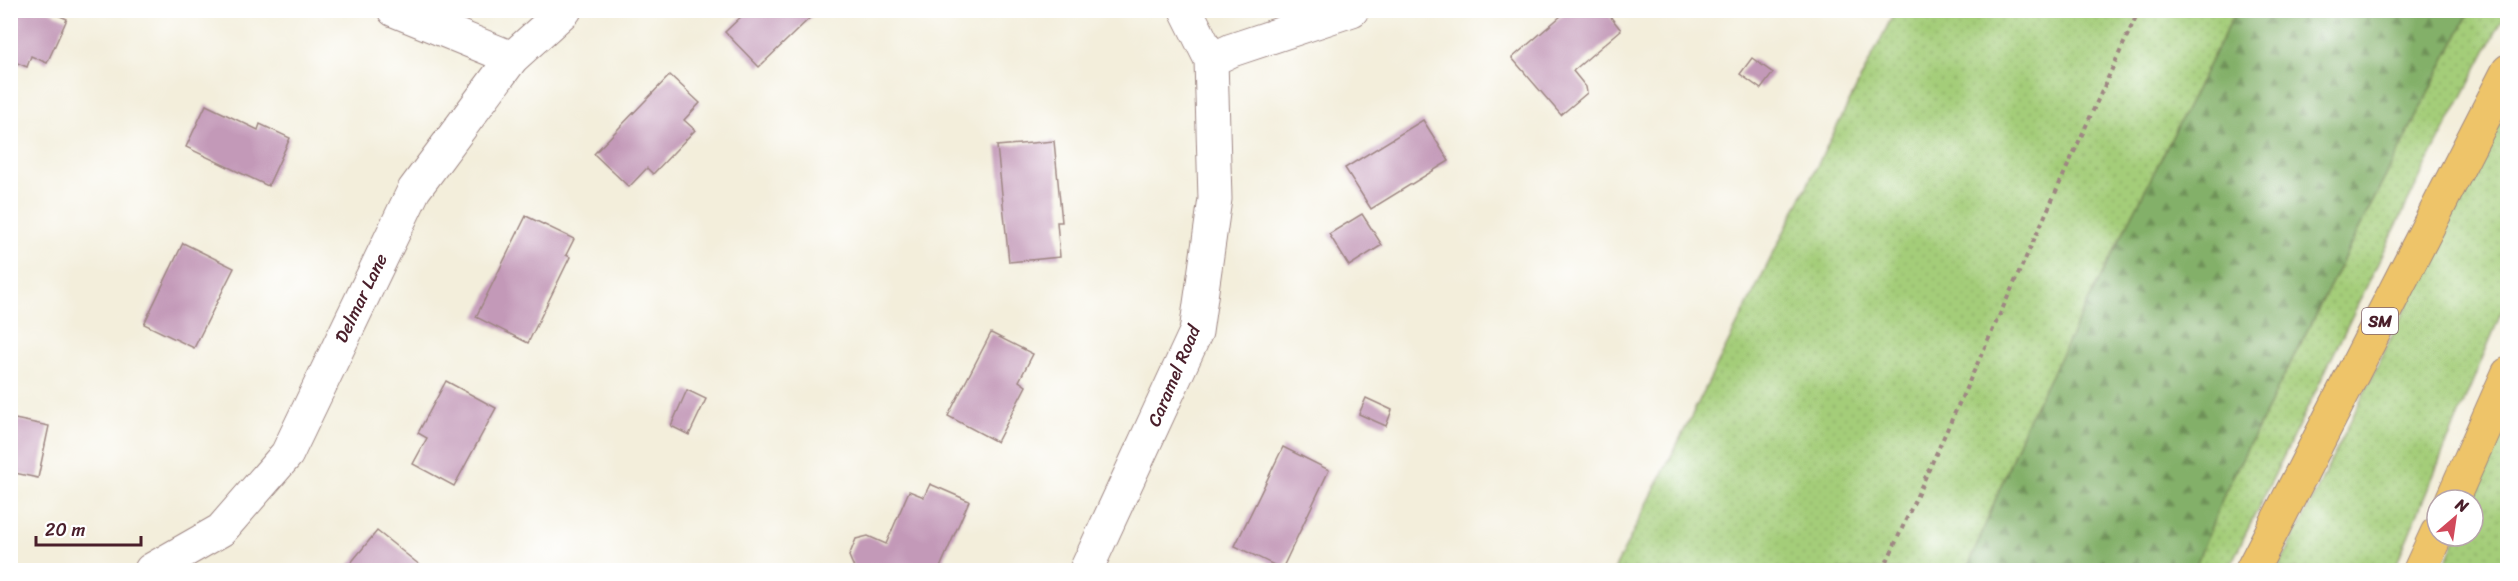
<svg xmlns="http://www.w3.org/2000/svg" width="2518" height="581" viewBox="0 0 2518 581" font-family="Sriracha,sans-serif">
<defs>
<pattern id="grass-dots" width="8" height="8" patternUnits="userSpaceOnUse" patternTransform="scale(1.5)"><rect width="8" height="8" fill="#a4cd79"/><path d="M2 2h.1M6 6h.1" fill="none" stroke="#8fb069" stroke-width="1.8" stroke-linecap="round"/></pattern>
<pattern id="forest-firs" width="22" height="20" patternUnits="userSpaceOnUse" patternTransform="scale(1.5)"><rect width="22" height="20" fill="#83b069"/><path d="M5 1l3.5 6h-7zM16 11l3.5 6h-7z" fill="#6d8f57"/></pattern>
</defs>
<rect width="100%" height="100%" fill="#fff"/>
<filter id="ink" filterUnits="userSpaceOnUse"><feTurbulence type="fractalNoise" baseFrequency=".0167" numOctaves="2"/><feDisplacementMap in="SourceGraphic" scale="12" xChannelSelector="R" yChannelSelector="G"/><feConvolveMatrix kernelMatrix="1 2 1 2 8 2 1 2 1" color-interpolation-filters="sRGB"/></filter>
<filter id="wash" filterUnits="userSpaceOnUse"><feTurbulence type="fractalNoise" baseFrequency=".008" numOctaves="4" result="noise"/><feDisplacementMap in="SourceGraphic" scale="24" xChannelSelector="R" yChannelSelector="G"/><feGaussianBlur stdDeviation="1.35" result="paint"/><feColorMatrix in="noise" values="0 0 0 0 0 0 0 0 0 0 0 0 0 0 0 0 0 1.4 0 .05"/><feComposite in="paint" operator="in"/></filter>
<g filter="url(#wash)">
<rect width="100%" height="100%" fill="#f3eedb"/>
<g fill="url(#grass-dots)" stroke="#777652" stroke-width="1.5">
<path d="M1895 11H2507L2425 167 2228 570H1614Z"/>
<path d="M2507 108V299L2394 570H2278L2444 229Z"/>
<path d="M2507 415V570H2443L2457 536H2473L2472 500Z"/>
</g>
<path fill="url(#forest-firs)" stroke="#66684a" stroke-width="1.5" d="M2236 11H2470L2225 492 2194 570H1967L2025 426Z"/>
<g id="blocks">
<g fill="#c399b8">
<path d="M10 10H46L67 19 47 63 31 56 27 67 10 60Z"/>
<path d="M741 10H818L759 67 725 32 744 14Z"/>
<path d="M1568 10H1605L1621 30 1573 71 1586 87 1587 93 1561 115 1512 58Z"/>
<path d="M1752 58 1773 73 1761 89 1740 74Z"/>
<path d="M670 75 700 103 684 120 695 130 653 174 647 168 629 187 594 154Z"/>
<path d="M206 105 258 130 260 124 290 138 268 186 186 147Z"/>
<path d="M1423 120 1449 161 1371 209 1345 168Z"/>
<path d="M1054 141 1062 222H1057L1060 257 1009 262 997 146Z"/>
<path d="M1362 214 1382 245 1349 266 1329 234Z"/>
<path d="M526 216 574 239 566 255 570 257 528 343 476 317Z"/>
<path d="M183 243 234 268 194 348 144 324Z"/>
<path d="M991 333 1033 354 1019 381 1026 386 997 442 948 416Z"/>
<path d="M446 381 496 408 454 486 413 464 427 438 418 433Z"/>
<path d="M687 390 706 399 689 435 671 426Z"/>
<path d="M1366 398 1392 410 1386 426 1359 414Z"/>
<path d="M10 418 49 426 38 478 10 472Z"/>
<path d="M1283 447 1329 470 1282 569 1235 546Z"/>
<path d="M930 484 969 501 939 570H855L849 556 856 539 868 536 886 544 909 491 924 497Z"/>
<path d="M377 531 421 566 417 570H345Z"/>
</g>
</g>
</g>
<g filter="url(#ink)">
<use href="#blocks" fill-opacity="0" stroke="#9e8683" stroke-width="1.5"/>
<g fill="none" stroke-linecap="round" stroke-linejoin="round">
<defs>
<g id="street">
<path d="M394 10 512 58"/>
<path d="M1211 60 1232 50 1352 10"/>
<path d="M151 570 221 530 287 454 414 190 512 58 565 10"/>
<path d="M1086 570 1196 332 1215 199 1211 60 1186 10"/>
</g>
<g id="highway">
<path d="M2452 500 2508 374"/>
<path d="M2252 570 2508 71"/>
<path d="M2420 570 2437 533"/>
</g>
</defs>
<use href="#street" stroke="#9e8683" stroke-width="35"/>
<use href="#highway" stroke="#9e8683" stroke-width="35"/>
<path stroke="#9e8683" stroke-width="4" stroke-dasharray="4.5 4.5" stroke-linecap="butt" d="M1883 570 2139 10"/>
<use href="#street" stroke="#fff" stroke-width="33"/>
<use href="#highway" stroke="#eec469" stroke-width="33"/>
</g>
</g>
<g text-anchor="middle" dominant-baseline="central" stroke-width="4.5" stroke-linejoin="round" paint-order="stroke">
<rect fill="#fff" stroke="#80626b" stroke-width="1.5" x="2362" y="308" width="36" height="26" rx="4.5"/>
<g font-size="16" font-weight="bold" fill="#4a1f2b">
<text x="2380" y="321">SM</text>
</g>
<g font-size="18" fill="#4a1f2b" stroke="#fff">
<text transform="translate(361 298) rotate(-64)">Delmar Lane</text>
<text transform="translate(1174 376) rotate(-67)">Caramel Road</text>
</g>
</g>
<rect width="2518" height="581" fill="none" stroke="#fff" stroke-width="36"/>
<g transform="translate(2455 518) rotate(29)"><circle r="28" fill="#ffffff" stroke="#b7a5aa" stroke-width="1.5"/>
<path d="M0-4.5L10 22L0 15L-10 22Z" fill="#d1495b"/>
<text y="-9" font-size="16" font-weight="bold" text-anchor="middle" fill="#4a1f2b">N</text>
</g>
<path d="M36 536v9h105v-9" fill="none" stroke="#4a1f2b" stroke-width="3"/>
<text x="45" y="536" font-size="18" fill="#4a1f2b" stroke="#ffffff" stroke-width="4.5" paint-order="stroke">20 m</text>
</svg>
